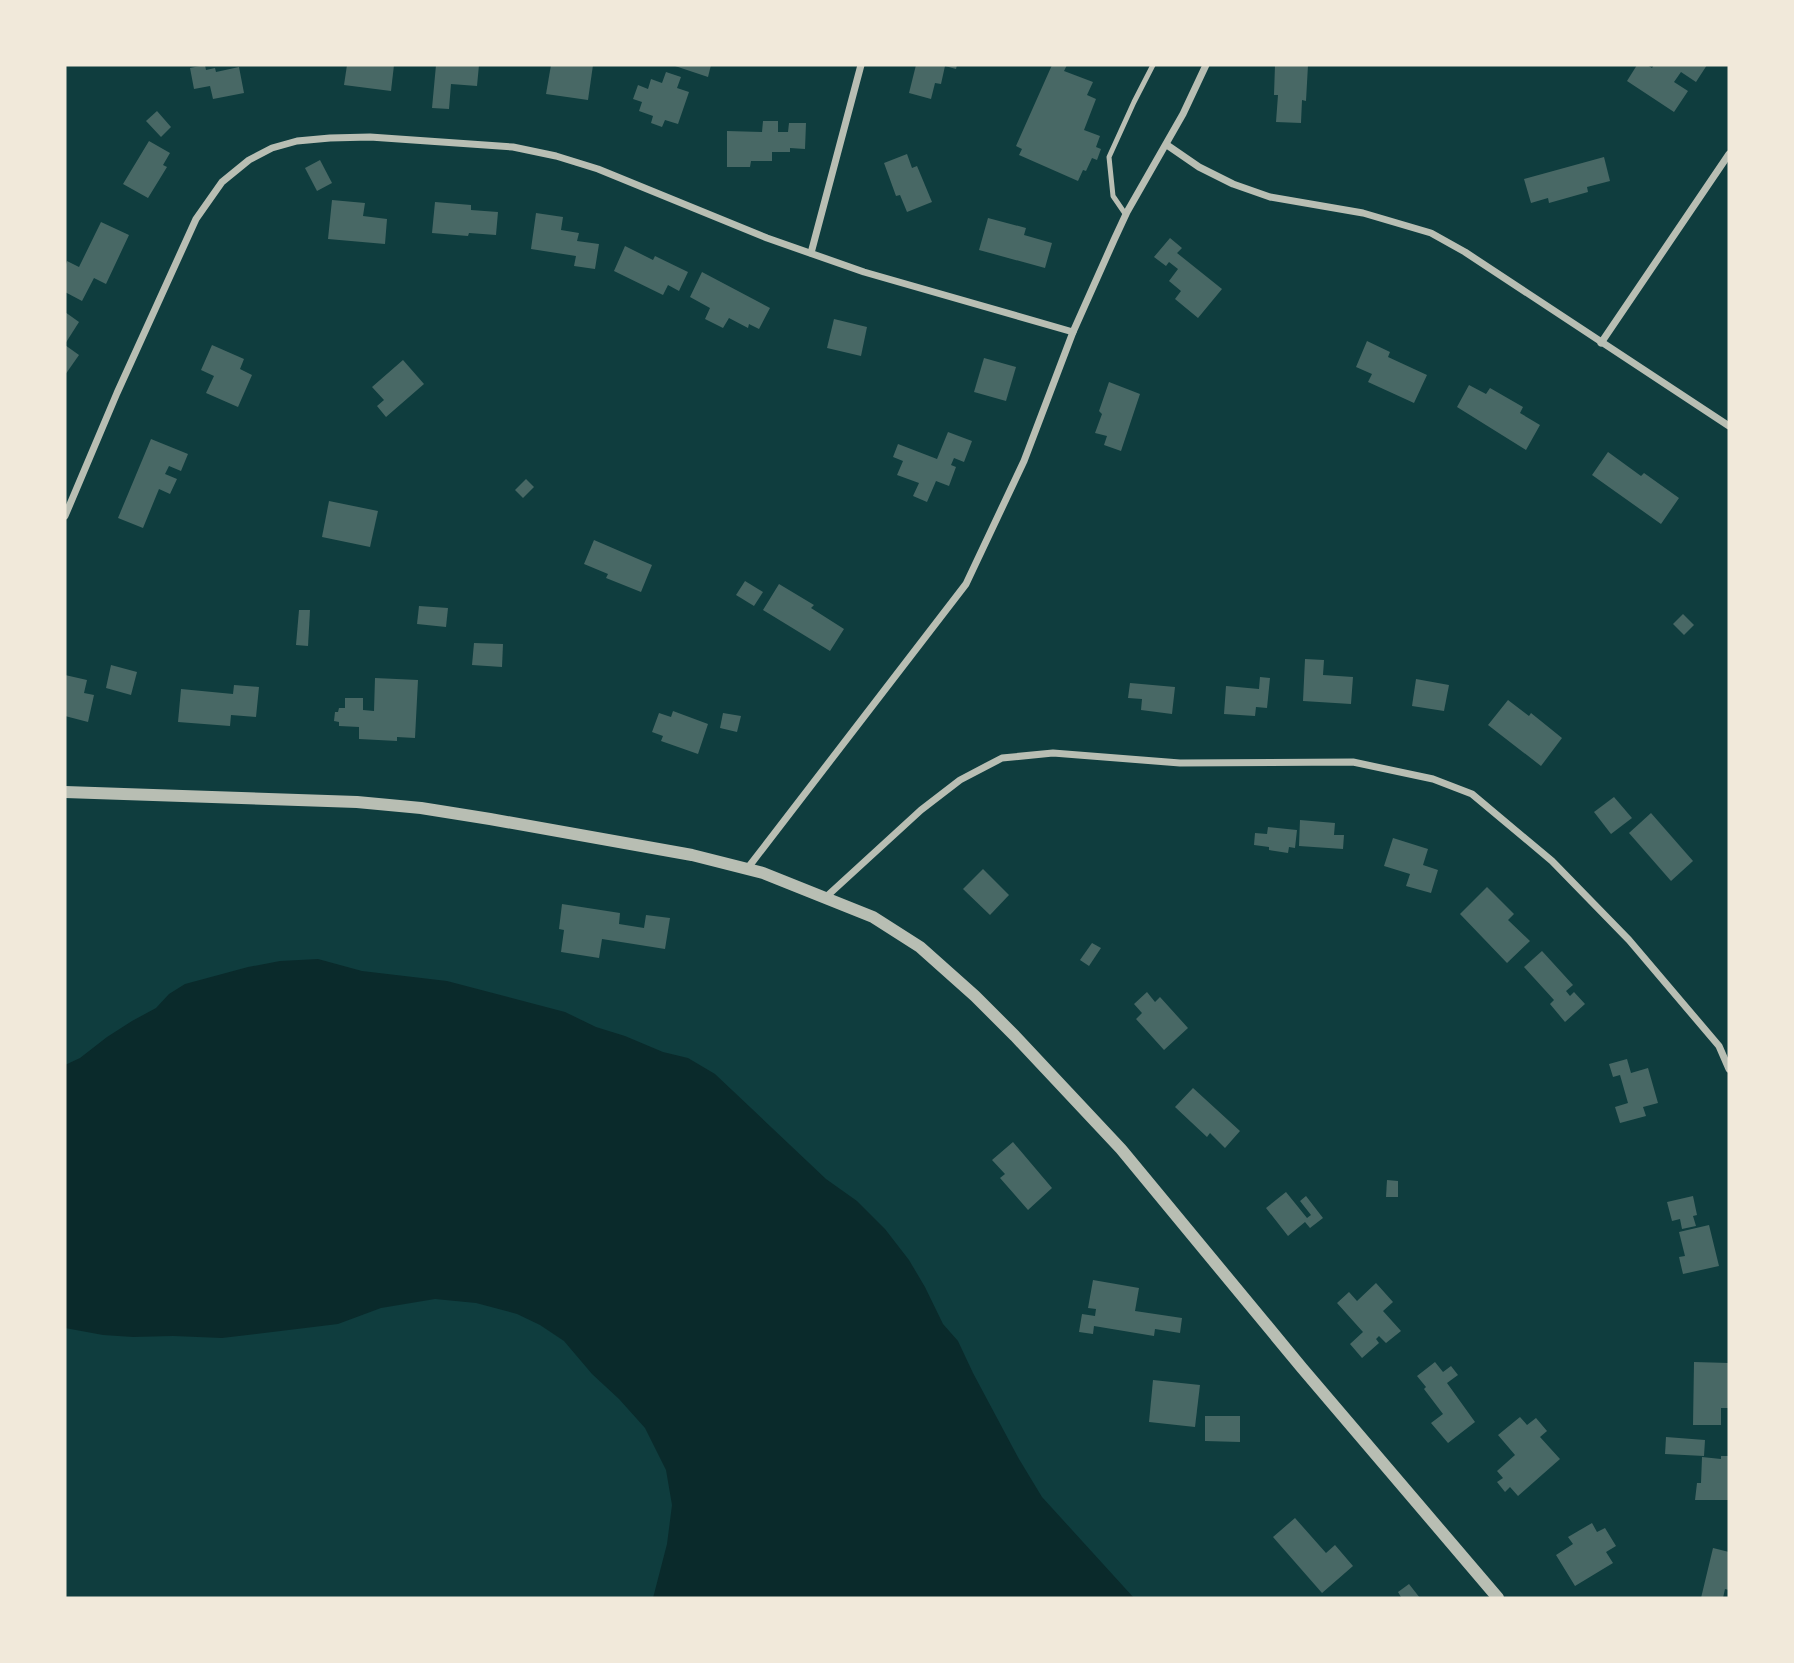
<svg xmlns="http://www.w3.org/2000/svg" width="1794" height="1663" viewBox="0 0 1794 1663" font-family="'PT Sans',sans-serif">
<rect width="100%" height="100%" fill="#0f3d3e"/>
<path fill="#0a2a2b" d="M318 959 362 971 447 981 565 1012 596 1027 625 1036 663 1052 688 1058 715 1074 826 1179 857 1201 885 1229 909 1260 925 1287 943 1324 958 1341 973 1373 1019 1459 1042 1497 1134 1598H653L667 1544 672 1505 666 1470 645 1428 619 1399 592 1374 564 1341 540 1325 517 1314 476 1303 435 1299 381 1308 338 1324 222 1338 173 1336 133 1337 103 1335 65 1328V1065L80 1058 107 1037 132 1021 156 1008 169 994 185 984 248 967 280 961Z"/>
<g fill="#486865">
<path d="M205 65 206 70 215 68 216 72 239 67 244 93 213 99 210 86 194 89 190 68Z"/>
<path d="M347 65H394L391 91 344 85Z"/>
<path d="M436 65H479L477 86 451 84 449 109 432 108Z"/>
<path d="M551 65H593L588 100 546 94Z"/>
<path d="M672 65H711L708 77Z"/>
<path d="M916 65H957L956 69 945 66 941 84 935 83 931 99 909 93Z"/>
<path d="M1052 65H1067L1064 71 1093 82 1087 95 1096 99 1084 130 1100 136 1096 147 1101 149 1097 160 1092 158 1086 171 1083 170 1078 181 1019 155 1022 149 1016 146Z"/>
<path d="M1275 65H1308L1306 101 1302 100 1301 123 1276 122 1278 95H1274Z"/>
<path d="M1637 65H1647L1652 68 1654 65H1707L1696 82 1681 72 1674 82 1688 91 1674 112 1627 81Z"/>
<path d="M666 72 681 77 677 88 689 92 678 124 665 120 662 127 651 123 653 116 639 111 642 102 633 99 638 85 648 89 651 79 662 83Z"/>
<path d="M157 111 171 127 161 137 146 121Z"/>
<path d="M763 121H778V132H788L789 123H806L805 149 790 148V152H772V161H751L750 167H727V131L762 132Z"/>
<path d="M149 141 170 153 163 165 167 167 148 198 123 184Z"/>
<path d="M907 154 912 168 917 166 932 202 907 212 900 195 896 196 884 163Z"/>
<path d="M1604 157 1610 181 1587 187 1588 192 1549 203 1548 198 1531 203 1524 179Z"/>
<path d="M320 160 332 183 317 191 305 168Z"/>
<path d="M332 200 365 203 363 216 387 219 385 244 328 239Z"/>
<path d="M435 202 471 205V210L498 212 496 235 469 233 468 236 432 233Z"/>
<path d="M536 213 563 217 561 230 579 233 577 241 599 244 595 269 574 266 576 256 531 249Z"/>
<path d="M988 218 1026 228 1024 235 1052 243 1045 268 979 250Z"/>
<path d="M101 222 129 235 106 284 94 278 82 301 65 292V267L67 261 79 267Z"/>
<path d="M1170 238 1182 248 1177 253 1222 289 1198 318 1175 299 1181 291 1169 281 1178 269 1169 262 1166 266 1154 257Z"/>
<path d="M625 246 653 260 655 256 688 272 679 291 668 285 663 295 614 271Z"/>
<path d="M702 272 770 308 759 329 749 324 748 328 729 318 723 328 705 319 710 308 690 297Z"/>
<path d="M65 312 79 322 65 344Z"/>
<path d="M834 319 867 327 861 356 827 348Z"/>
<path d="M1367 341 1390 352 1388 357 1427 375 1414 403 1368 382 1372 374 1356 367Z"/>
<path d="M65 345 79 355 65 375Z"/>
<path d="M212 345 244 359 240 369 252 375 238 407 206 393 214 376 201 370Z"/>
<path d="M984 358 1016 367 1006 401 974 392Z"/>
<path d="M403 360 424 384 386 417 377 406 384 400 372 387Z"/>
<path d="M1109 382 1140 394 1121 451 1104 445 1107 436 1095 433 1102 414 1099 411Z"/>
<path d="M1469 385 1486 394 1490 388 1523 407 1520 413 1540 425 1526 450 1457 407Z"/>
<path d="M948 432 972 441 964 462 954 458 951 465 956 467 949 486 936 481 927 502 913 496 919 483 897 475 903 461 893 457 898 444 937 459Z"/>
<path d="M151 439 188 454 181 471 169 466 165 474 177 479 170 494 159 489 143 528 118 518Z"/>
<path d="M1608 452 1641 476 1644 473 1679 498 1661 524 1592 475Z"/>
<path d="M526 479 534 487 523 498 515 490Z"/>
<path d="M329 501 378 511 370 547 322 537Z"/>
<path d="M594 540 652 565 641 592 606 578 608 574 584 564Z"/>
<path d="M745 581 763 592 754 606 736 595Z"/>
<path d="M779 584 814 605 811 608 844 629 830 651 763 610Z"/>
<path d="M419 606 448 608 446 627 417 624Z"/>
<path d="M299 610H310L308 646 296 645Z"/>
<path d="M1683 614 1694 625 1684 635 1673 624Z"/>
<path d="M474 643 503 644 502 667 472 665Z"/>
<path d="M1305 659 1324 660 1323 675 1353 677 1351 704 1303 701Z"/>
<path d="M111 665 137 672 131 695 106 688Z"/>
<path d="M65 675 87 680 84 693 94 695 88 722 65 716Z"/>
<path d="M1260 677 1270 678 1267 708 1256 707 1255 716 1224 714 1226 686 1259 689Z"/>
<path d="M375 678 418 680 415 738 397 737V741L359 739V727L339 726V722L334 721 335 712H338L339 708H345V698H363V710L374 711Z"/>
<path d="M1416 679 1449 685 1444 711 1412 706Z"/>
<path d="M1130 683 1175 687 1172 714 1141 710 1142 699 1128 698Z"/>
<path d="M234 685 259 687 256 717 231 715 230 726 178 722 181 689 233 694Z"/>
<path d="M1508 700 1529 716 1531 713 1562 738 1541 766 1488 725Z"/>
<path d="M673 711 708 724 698 754 661 741 663 736 652 732 659 713 671 717Z"/>
<path d="M723 713 741 716 737 732 720 728Z"/>
<path d="M1614 797 1632 818 1611 834 1594 812Z"/>
<path d="M1651 813 1693 861 1671 881 1629 833Z"/>
<path d="M1300 820 1335 823 1334 835H1344L1343 849 1299 846Z"/>
<path d="M1268 827 1297 830 1295 848 1289 847 1288 853 1269 850V847L1254 845 1255 833 1267 834Z"/>
<path d="M1393 838 1428 849 1423 865 1438 870 1431 893 1406 886 1410 874 1384 866Z"/>
<path d="M983 869 1009 895 990 915 963 889Z"/>
<path d="M1487 887 1514 914 1508 920 1530 941 1507 963 1460 914Z"/>
<path d="M562 904 620 913 619 924 644 928 646 915 670 918 665 949 602 939 599 958 561 952 564 930 559 929Z"/>
<path d="M1092 943 1101 948 1089 966 1080 960Z"/>
<path d="M1542 951 1573 985 1566 991 1570 996 1574 992 1585 1004 1565 1022 1550 1004 1554 1000 1524 967Z"/>
<path d="M1147 992 1155 1002 1160 997 1188 1028 1164 1050 1136 1019 1142 1013 1134 1004Z"/>
<path d="M1627 1059 1631 1073 1648 1068 1658 1103 1643 1107 1646 1116 1620 1123 1615 1107 1628 1103 1620 1075 1613 1077 1609 1064Z"/>
<path d="M1193 1088 1240 1131 1225 1148 1210 1133 1207 1137 1175 1107Z"/>
<path d="M1013 1142 1052 1188 1028 1210 1000 1178 1005 1174 992 1160Z"/>
<path d="M1387 1180 1398 1181V1197H1386Z"/>
<path d="M1286 1192 1307 1218 1311 1215 1300 1201 1306 1196 1323 1218 1310 1228 1305 1222 1288 1236 1266 1208Z"/>
<path d="M1693 1196 1697 1215 1693 1216 1696 1226 1682 1229 1680 1219 1672 1221 1667 1202Z"/>
<path d="M1709 1225 1719 1266 1683 1274 1679 1257 1685 1256 1679 1232Z"/>
<path d="M1093 1280 1139 1288 1135 1311 1182 1318 1180 1333 1155 1329 1154 1336 1094 1326 1093 1334 1079 1332 1082 1314 1095 1316 1096 1309 1088 1308Z"/>
<path d="M1376 1283 1393 1302 1383 1311 1401 1331 1386 1343 1379 1336 1376 1339 1379 1343 1362 1358 1350 1344 1363 1332 1337 1303 1349 1292 1357 1301Z"/>
<path d="M1435 1362 1443 1372 1451 1366 1458 1375 1447 1383 1475 1422 1448 1443 1431 1423 1443 1414 1424 1389 1426 1387 1417 1376Z"/>
<path d="M1694 1362 1729 1363V1408H1721V1425H1693Z"/>
<path d="M1153 1380 1200 1385 1195 1427 1149 1422Z"/>
<path d="M1205 1416H1240V1442L1205 1441Z"/>
<path d="M1520 1417 1527 1425 1536 1418 1547 1431 1540 1437 1560 1459 1518 1496 1510 1487 1505 1492 1497 1482 1503 1478 1497 1471 1515 1455 1498 1435Z"/>
<path d="M1666 1437 1705 1440 1704 1456 1665 1454Z"/>
<path d="M1721 1456H1729V1500H1695L1697 1483H1701L1702 1457 1721 1459Z"/>
<path d="M1295 1518 1326 1553 1335 1545 1353 1566 1322 1593 1273 1537Z"/>
<path d="M1592 1523 1597 1532 1605 1528 1616 1546 1606 1552 1613 1563 1575 1586 1556 1555 1573 1544 1568 1537Z"/>
<path d="M1713 1548 1729 1552V1590L1725 1589 1723 1598H1701Z"/>
<path d="M1409 1584 1420 1598H1399L1401 1597 1398 1592Z"/>
</g>
<g fill="none" stroke-linecap="round" stroke-linejoin="round">
<path stroke="#b8beb3" stroke-width="5" d="M1126 215 1113 196 1109 157 1134 102 1153 65"/>
<g stroke="#b8beb3" stroke-width="7">
<path d="M1167 145 1199 167 1233 184 1270 197 1363 213 1431 233 1465 252 1729 426"/>
<path d="M811 253 861 65"/>
<path d="M1601 343 1729 154"/>
<path d="M65 516 117 393 196 219 222 182 249 160 272 148 297 141 330 138 370 137 513 147 556 156 598 169 767 238 864 272 1073 332"/>
<path d="M747 869 966 584 1024 461 1073 332 1114 240 1127 212 1183 114 1206 65"/>
<path d="M826 897 921 810 960 780 1002 758 1053 753 1180 763 1353 762 1433 779 1472 794 1552 861 1629 940 1719 1046 1729 1069"/>
</g>
<path stroke="#b8beb3" stroke-width="12" d="M65 792 357 802 421 808 490 819 692 855 763 873 873 917 920 947 975 996 1015 1036 1121 1149 1302 1368 1498 1598"/>
</g>
<rect width="1794" height="1663" fill="none" stroke="#f1e9da" stroke-width="133"/>
</svg>
